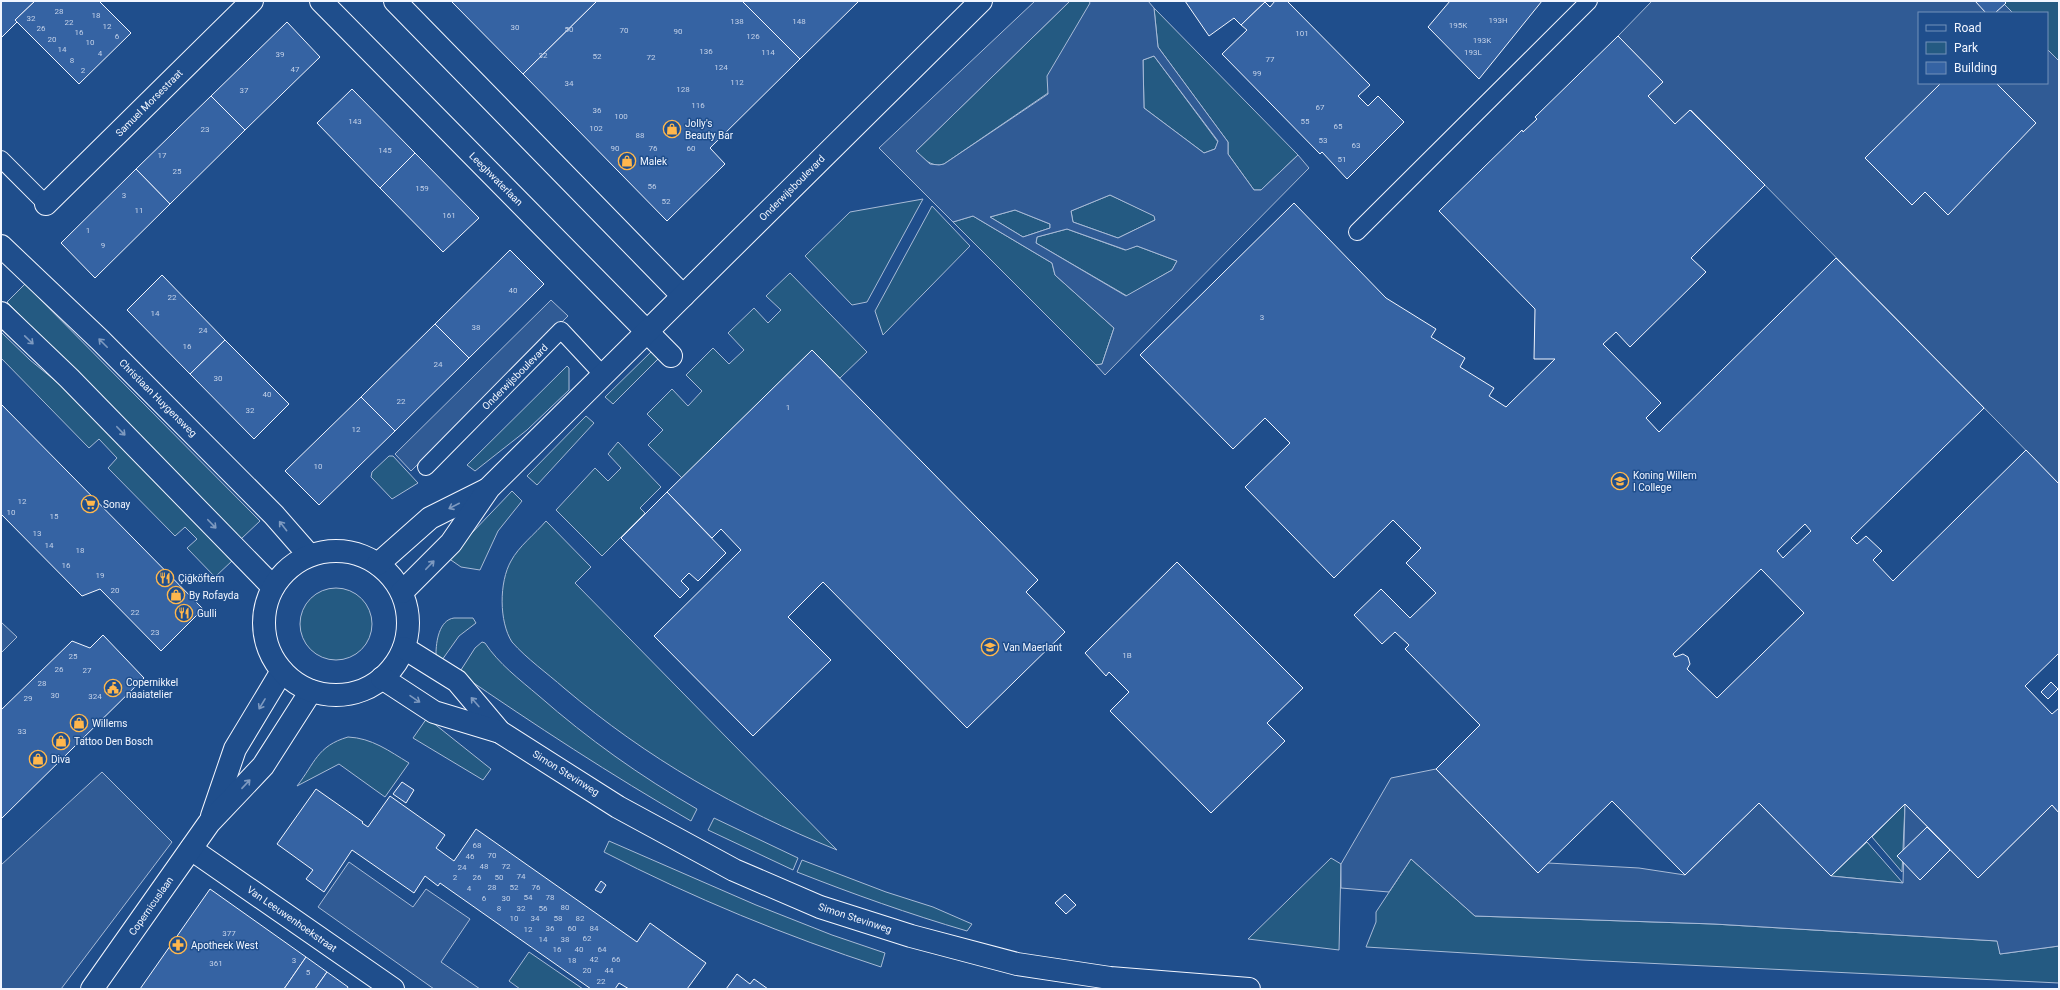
<svg xmlns="http://www.w3.org/2000/svg" width="2060" height="990" viewBox="0 0 2060 990" font-family="Roboto,sans-serif">
<rect width="100%" height="100%" fill="#1f4e8c"/>
<g fill="#245a82" stroke="#a8bbd7">
<path d="M1070 1H1089L1091 3 1048 93 944 164C932 168 924 159 916 151Z"/>
<path d="M2001 1H2059V61L2047 49V13H2013Z"/>
<path d="M1154 8 1298 155 1261 190H1254L1228 154V142L1158 47Z"/>
<path d="M1154 56 1218 142 1215 149 1204 153 1144 108 1143 60Z"/>
<path d="M1110 195 1155 216V220L1118 238 1073 222 1071 211Z"/>
<path d="M923 199 867 302 852 305 805 256 850 212Z"/>
<path d="M932 206 970 246 883 335 875 311Z"/>
<path d="M1015 210 1050 224V228L1023 237 990 217Z"/>
<path d="M973 216 1052 263 1055 275 1114 328 1102 364 1096 365 953 222Z"/>
<path d="M1067 229 1125 250 1137 246 1177 261 1172 270 1127 296 1036 243 1037 237Z"/>
<path d="M790 273 867 352 840 378 812 350 682 478 648 445 663 430 647 414 672 389 688 406 702 391 686 375 713 348 729 364 744 350 728 333 754 308 768 323 781 310 766 296Z"/>
<path d="M25 284 260 521 241 539 7 302Z"/>
<path d="M1 332 30 360 63 387 233 560 215 577 187 548 197 539 185 527 175 536 108 468 117 458 99 439 89 448 1 358Z"/>
<path d="M651 352 658 359 613 404 605 397Z"/>
<path d="M567 366 569 368V390L527 430 475 471 467 465Z"/>
<path d="M586 416 594 423 537 485 527 476Z"/>
<path d="M618 442 661 487 640 508 645 513 602 556 556 510 595 468 608 481 621 468 608 454Z"/>
<path d="M389 456H393L418 483 392 499 371 477 372 472Z"/>
<path d="M512 491 522 501 498 531 480 570 461 567 448 558Z"/>
<path d="M546 521 591 567 575 583 837 850C736 809 648 759 564 688 547 673 527 659 512 642 499 622 499 582 511 561 519 546 535 534 546 521Z"/>
<circle cx="336" cy="624" r="36"/>
<path d="M454 618H473L476 623 459 636 442 660 436 654C436 642 439 620 454 618Z"/>
<path d="M482 642 485 643C499 664 519 679 539 696 588 739 640 776 697 809L691 821C611 775 535 725 459 673L475 648Z"/>
<path d="M427 718 491 769 483 780 413 738Z"/>
<path d="M348 737C372 738 389 751 409 763L385 797 339 764 297 786C315 763 317 746 348 737Z"/>
<path d="M1905 804 1902 872 1872 837Z"/>
<path d="M714 818 798 858 793 870 708 830Z"/>
<path d="M609 841 756 905 832 935 885 953 881 967C786 936 693 898 604 852Z"/>
<path d="M1867 842 1903 883 1831 876Z"/>
<path d="M1331 858 1341 864 1339 950 1248 939Z"/>
<path d="M1411 859 1475 916 1714 924 1998 941 2000 954 2059 946V983L1582 960 1366 947 1376 922V912Z"/>
<path d="M802 860 886 892 933 907 972 924 967 931C909 914 853 894 797 872Z"/>
<path d="M529 952 583 989H520L509 981Z"/>
</g>
<g fill="#305b95" stroke="#a8bbd7" fill-rule="evenodd">
<path d="M1035 1H1070L916 151 930 164 939 165 944 164 1048 94 1047 76 1090 3 1089 1H1148L1154 8 1158 47 1228 142V154L1254 190H1261L1298 155 1309 168 1105 375 1096 365 1102 364 1114 328 1055 275 1052 263 973 216 953 222 879 148ZM1154 56 1218 141 1215 149 1204 153 1144 108 1143 60ZM1110 195 1154 216 1155 220 1118 238 1073 222 1071 211ZM1015 210 1050 224V228L1023 237 990 217ZM1067 229 1126 250 1137 246 1177 261 1172 270 1126 296 1036 243 1037 237Z"/>
<path d="M1652 1H2001L2013 13H1919V83H2047V49L2059 61V484L1691 110 1675 124 1648 96 1663 82 1618 36Z"/>
<path d="M551 300 568 316 411 471 395 454Z"/>
<path d="M1 622 17 637 1 653Z"/>
<path d="M1436 769 1538 873 1548 863 1639 868 1685 875 1759 803 1831 876 1903 883 1905 804 1978 878 2052 805 2059 813V946L2000 954 1997 941 1714 924 1475 916 1411 859 1389 892 1341 888V864L1391 778Z"/>
<path d="M102 772 172 842 61 989H1V865Z"/>
<path d="M349 862 413 907 426 889 470 919 441 962 480 989H434L318 907Z"/>
</g>
<g fill="#3563a3" stroke="#f2f6ff" fill-rule="evenodd">
<path d="M1 1H35L15 20 17 22 1 38Z"/>
<path d="M35 1H99L131 33 79 84 15 20Z"/>
<path d="M451 1H597L523 74Z"/>
<path d="M597 1H742L800 59 710 148 725 164 667 221 523 74Z"/>
<path d="M744 1H859L800 59 743 2Z"/>
<path d="M1185 1H1264L1265 2 1241 25 1234 18 1209 36Z"/>
<path d="M1275 1H1287L1370 85 1358 96 1368 106 1378 96 1404 122 1347 179 1322 152 1320 154 1222 54 1247 30 1241 25 1265 2 1270 7Z"/>
<path d="M1450 1H1542L1479 79 1428 27Z"/>
<path d="M1975 1H2004L2006 3 1995 13H1986Z"/>
<path d="M287 22 320 57 245 130 211 96Z"/>
<path d="M1618 36 1663 82 1648 96 1675 124 1690 110 1765 185 1691 258 1706 272 1630 347 1616 332 1603 344 1661 403 1646 418 1659 432 1836 258 1984 408 1851 538 1857 544 1866 536 1882 551 1873 560 1893 581 2026 450 2059 484V653L2025 686 2052 714 2059 708V813L2052 805 1978 878 1905 804 1831 876 1759 803 1685 875 1612 801 1538 873 1436 769 1480 725 1405 649 1409 645 1395 632 1382 644 1354 615 1381 589 1410 618 1436 593 1406 563 1421 548 1393 520 1334 578 1245 487 1290 443 1265 418 1233 449 1140 355 1294 203 1386 298 1436 329 1431 337 1465 358 1460 367 1494 388 1489 396 1506 407 1555 359H1534L1535 309 1439 211 1522 130 1523 132 1537 119 1535 117ZM1805 524 1811 531 1783 558 1777 551ZM1761 569 1804 613 1717 698 1687 669 1690 664 1688 657 1683 654 1675 657 1673 654Z"/>
<path d="M1941 83H1996L2036 123 1948 215 1925 192 1912 205 1865 158Z"/>
<path d="M352 89 415 153 380 188 317 123Z"/>
<path d="M211 96 245 130 170 204 136 169Z"/>
<path d="M415 153 479 218 443 252 380 188Z"/>
<path d="M136 169 170 204 95 278 61 243Z"/>
<path d="M510 250 544 284 469 358 435 324Z"/>
<path d="M162 275 225 340 190 374 127 310Z"/>
<path d="M435 324 469 358 395 431 361 397Z"/>
<path d="M225 340 289 404 254 439 190 374Z"/>
<path d="M812 350 1038 580 1026 592 1065 632 967 728 823 582 788 617 831 660 753 736 654 636 741 550 721 529 712 538 667 492Z"/>
<path d="M361 397 395 431 319 505 285 471Z"/>
<path d="M1 404 203 609 161 651 100 589 82 596 1 514Z"/>
<path d="M667 492 726 553 698 581 689 573 681 581 689 589 680 598 621 538Z"/>
<path d="M1177 562 1303 688 1267 723 1285 741 1211 813 1110 711 1129 692 1109 672 1106 676 1085 653Z"/>
<path d="M103 635 144 678 1 819V710L72 641 90 648Z"/>
<path d="M2051 682 2058 689 2048 699 2041 692Z"/>
<path d="M402 782 414 790 406 803 393 794Z"/>
<path d="M316 789 363 822 362 823 368 827 390 796 445 835 436 848 454 861 476 829 637 942 650 923 706 963 687 989H629L619 983 615 989H591L440 883 438 886 425 876 414 893 352 850 324 892 306 879 313 870 277 844Z"/>
<path d="M1927 827 1950 850 1920 880 1897 856Z"/>
<path d="M601 881 606 885 601 893 595 890Z"/>
<path d="M210 889 306 957 284 989H140Z"/>
<path d="M1065 894 1076 905 1066 914 1055 903Z"/>
<path d="M306 957 327 972 315 989H284Z"/>
<path d="M327 972 348 987 347 989H315Z"/>
<path d="M737 974 750 984 754 979 768 989H726Z"/>
</g>
<g fill="none" stroke-linecap="round" stroke-linejoin="round">
<defs>
<g id="service">
<path d="M1 159 46 204"/>
<path d="M1357 232 1589 1"/>
<path d="M426 467 561 330 603 375"/>
</g>
<path id="pedestrian" d="M321 1 671 356"/>
<g id="minor">
<path d="M395 1 683 296"/>
<path d="M46 204 252 1"/>
<path d="M212 816 235 749 282 671"/>
<path d="M191 849 393 989"/>
<path d="M92 989 209 823 263 766 311 691"/>
</g>
<g id="tertiary">
<path d="M1 246 100 340 274 515 309 555"/>
<path d="M1 313 69 378 273 587"/>
<circle cx="336" cy="623" r="72"/>
<path d="M378 564 430 518 486 490"/>
<path d="M402 592 451 543 489 488 981 1"/>
<path d="M404 648 457 681 500 732"/>
<path d="M382 678 434 712 500 732 618 807 734 870 820 907 911 936 1017 964 1110 978 1249 989"/>
</g>
</defs>
<use href="#service" stroke="#f2f6ff" stroke-width="18"/>
<use href="#pedestrian" stroke="#f2f6ff" stroke-width="24"/>
<use href="#minor" stroke="#f2f6ff" stroke-width="24"/>
<use href="#tertiary" stroke="#f2f6ff" stroke-width="24"/>
<use href="#service" stroke="#1f4e8c" stroke-width="16"/>
<use href="#pedestrian" stroke="#1f4e8c" stroke-width="22"/>
<use href="#minor" stroke="#1f4e8c" stroke-width="22"/>
<use href="#tertiary" stroke="#1f4e8c" stroke-width="22"/>
</g>
<defs><path id="oneway-shaft" d="M-6 0H5M1.5-3L5.5 0L1.5 3" fill="none" stroke-width="1.6" stroke-linecap="round" stroke-linejoin="round"/></defs>
<g stroke="#7e9ac0">
<use href="#oneway-shaft" transform="translate(29 340) rotate(44)"/>
<use href="#oneway-shaft" transform="translate(103 343) rotate(-135)"/>
<use href="#oneway-shaft" transform="translate(121 431) rotate(46)"/>
<use href="#oneway-shaft" transform="translate(454 506) rotate(153)"/>
<use href="#oneway-shaft" transform="translate(212 524) rotate(46)"/>
<use href="#oneway-shaft" transform="translate(283 526) rotate(-128)"/>
<use href="#oneway-shaft" transform="translate(430 565) rotate(-46)"/>
<use href="#oneway-shaft" transform="translate(415 699) rotate(34)"/>
<use href="#oneway-shaft" transform="translate(475 702) rotate(-131)"/>
<use href="#oneway-shaft" transform="translate(262 704) rotate(121)"/>
<use href="#oneway-shaft" transform="translate(246 784) rotate(-47)"/>
</g>
<defs>
<symbol id="shop-ring" viewBox="-11 -11 22 22"><circle r="9.5" fill="#1f4e8c" stroke="#ffb74d" stroke-width="1.5"/><path d="M-5-2.5h2.3a2.7 3.5 0 0 1 5.4 0H5L5.5 6h-11ZM-1.5-2.5h3a1.5 2.3 0 0 0-3 0Z" fill="#ffb74d"/></symbol>
<symbol id="university-ring" viewBox="-11 -11 22 22"><circle r="9.5" fill="#1f4e8c" stroke="#ffb74d" stroke-width="1.5"/><path d="M0-5L7-2L0 1L-7-2ZM-4 1L0 2.5L4 1V4Q0 6-4 4Z" fill="#ffb74d"/></symbol>
<symbol id="supermarket-ring" viewBox="-11 -11 22 22"><circle r="9.5" fill="#1f4e8c" stroke="#ffb74d" stroke-width="1.5"/><path d="M-6-5.5h2.5l.6 2H6L4.5 2H-2.5L-4.4-4H-6ZM-1.5 3.2a1.3 1.3 0 1 0 .1 0ZM3 3.2a1.3 1.3 0 1 0 .1 0Z" fill="#ffb74d"/></symbol>
<symbol id="restaurant-ring" viewBox="-11 -11 22 22"><circle r="9.5" fill="#1f4e8c" stroke="#ffb74d" stroke-width="1.5"/><path d="M-5-6h1v4h1v-4h1v4h1v-4h1v5L-1.5 .5V6h-2V.5L-5-1ZM5-6V6H3V1.5H1.5Q1.5-4 5-6Z" fill="#ffb74d"/></symbol>
<symbol id="school-ring" viewBox="-11 -11 22 22"><circle r="9.5" fill="#1f4e8c" stroke="#ffb74d" stroke-width="1.5"/><path d="M0-5L7-2L0 1L-7-2ZM-4 1L0 2.5L4 1V4Q0 6-4 4Z" fill="#ffb74d"/></symbol>
<symbol id="civic-ring" viewBox="-11 -11 22 22"><circle r="9.5" fill="#1f4e8c" stroke="#ffb74d" stroke-width="1.5"/><path d="M-.6-6.5H3V-4.5H.6V-3L4-1V1h2V6H-6V1h2V-1L-.6-3ZM-1.2 2.5V6h2.4V2.5Z" fill="#ffb74d"/></symbol>
<symbol id="pharmacy-ring" viewBox="-11 -11 22 22"><circle r="9.5" fill="#1f4e8c" stroke="#ffb74d" stroke-width="1.5"/><path d="M-2-6h4v4h4v4h-4v4h-4v-4h-4v-4h4Z" fill="#ffb74d"/></symbol>
</defs>
<g fill-rule="evenodd">
<use href="#shop-ring" x="662" y="119" width="20" height="20"/>
<use href="#shop-ring" x="617" y="151" width="20" height="20"/>
<use href="#university-ring" x="1610" y="471" width="20" height="20"/>
<use href="#supermarket-ring" x="80" y="494" width="20" height="20"/>
<use href="#restaurant-ring" x="155" y="568" width="20" height="20"/>
<use href="#shop-ring" x="166" y="585" width="20" height="20"/>
<use href="#restaurant-ring" x="174" y="603" width="20" height="20"/>
<use href="#school-ring" x="980" y="637" width="20" height="20"/>
<use href="#civic-ring" x="103" y="678" width="20" height="20"/>
<use href="#shop-ring" x="69" y="713" width="20" height="20"/>
<use href="#shop-ring" x="51" y="731" width="20" height="20"/>
<use href="#shop-ring" x="28" y="749" width="20" height="20"/>
<use href="#pharmacy-ring" x="168" y="935" width="20" height="20"/>
</g>
<g text-anchor="middle" dominant-baseline="central" stroke-width="3" stroke-linejoin="round" paint-order="stroke">
<g font-size="8" fill="#c3d1e8">
<text x="59" y="11">28</text>
<text x="96" y="15">18</text>
<text x="31" y="18">32</text>
<text x="1498" y="20">193H</text>
<text x="737" y="21">138</text>
<text x="799" y="21">148</text>
<text x="69" y="22">22</text>
<text x="1458" y="25">195K</text>
<text x="107" y="26">12</text>
<text x="515" y="27">30</text>
<text x="41" y="28">26</text>
<text x="569" y="29">50</text>
<text x="624" y="30">70</text>
<text x="678" y="31">90</text>
<text x="79" y="32">16</text>
<text x="1302" y="33">101</text>
<text x="117" y="36">6</text>
<text x="753" y="36">126</text>
<text x="52" y="39">20</text>
<text x="1482" y="40">193K</text>
<text x="90" y="42">10</text>
<text x="62" y="49">14</text>
<text x="706" y="51">136</text>
<text x="768" y="52">114</text>
<text x="1473" y="52">193L</text>
<text x="100" y="53">4</text>
<text x="280" y="54">39</text>
<text x="543" y="55">32</text>
<text x="597" y="56">52</text>
<text x="651" y="57">72</text>
<text x="1270" y="59">77</text>
<text x="72" y="60">8</text>
<text x="721" y="67">124</text>
<text x="295" y="69">47</text>
<text x="83" y="70">2</text>
<text x="1257" y="73">99</text>
<text x="737" y="82">112</text>
<text x="569" y="83">34</text>
<text x="683" y="89">128</text>
<text x="244" y="90">37</text>
<text x="698" y="105">116</text>
<text x="1320" y="107">67</text>
<text x="597" y="110">36</text>
<text x="621" y="116">100</text>
<text x="355" y="121">143</text>
<text x="1305" y="121">55</text>
<text x="1338" y="126">65</text>
<text x="596" y="128">102</text>
<text x="205" y="129">23</text>
<text x="640" y="135">88</text>
<text x="1323" y="140">53</text>
<text x="1356" y="145">63</text>
<text x="615" y="148">90</text>
<text x="653" y="148">76</text>
<text x="691" y="148">60</text>
<text x="385" y="150">145</text>
<text x="162" y="155">17</text>
<text x="1342" y="159">51</text>
<text x="177" y="171">25</text>
<text x="652" y="186">56</text>
<text x="422" y="188">159</text>
<text x="124" y="195">3</text>
<text x="666" y="201">52</text>
<text x="139" y="210">11</text>
<text x="449" y="215">161</text>
<text x="88" y="230">1</text>
<text x="103" y="245">9</text>
<text x="513" y="290">40</text>
<text x="172" y="297">22</text>
<text x="155" y="313">14</text>
<text x="1262" y="317">3</text>
<text x="476" y="327">38</text>
<text x="203" y="330">24</text>
<text x="187" y="346">16</text>
<text x="438" y="364">24</text>
<text x="218" y="378">30</text>
<text x="267" y="394">40</text>
<text x="401" y="401">22</text>
<text x="788" y="407">1</text>
<text x="250" y="410">32</text>
<text x="356" y="429">12</text>
<text x="318" y="466">10</text>
<text x="22" y="501">12</text>
<text x="11" y="512">10</text>
<text x="54" y="516">15</text>
<text x="37" y="533">13</text>
<text x="49" y="545">14</text>
<text x="80" y="550">18</text>
<text x="66" y="565">16</text>
<text x="100" y="575">19</text>
<text x="115" y="590">20</text>
<text x="135" y="612">22</text>
<text x="155" y="632">23</text>
<text x="1127" y="655">1B</text>
<text x="73" y="656">25</text>
<text x="59" y="669">26</text>
<text x="87" y="670">27</text>
<text x="42" y="683">28</text>
<text x="55" y="695">30</text>
<text x="95" y="696">324</text>
<text x="28" y="698">29</text>
<text x="22" y="731">33</text>
<text x="477" y="845">68</text>
<text x="492" y="855">70</text>
<text x="470" y="856">46</text>
<text x="484" y="866">48</text>
<text x="506" y="866">72</text>
<text x="462" y="867">24</text>
<text x="521" y="876">74</text>
<text x="455" y="877">2</text>
<text x="477" y="877">26</text>
<text x="499" y="877">50</text>
<text x="492" y="887">28</text>
<text x="514" y="887">52</text>
<text x="536" y="887">76</text>
<text x="469" y="888">4</text>
<text x="528" y="897">54</text>
<text x="550" y="897">78</text>
<text x="484" y="898">6</text>
<text x="506" y="898">30</text>
<text x="565" y="907">80</text>
<text x="499" y="908">8</text>
<text x="521" y="908">32</text>
<text x="543" y="908">56</text>
<text x="514" y="918">10</text>
<text x="535" y="918">34</text>
<text x="558" y="918">58</text>
<text x="580" y="918">82</text>
<text x="550" y="928">36</text>
<text x="572" y="928">60</text>
<text x="594" y="928">84</text>
<text x="528" y="929">12</text>
<text x="229" y="933">377</text>
<text x="587" y="938">62</text>
<text x="543" y="939">14</text>
<text x="565" y="939">38</text>
<text x="557" y="949">16</text>
<text x="579" y="949">40</text>
<text x="602" y="949">64</text>
<text x="594" y="959">42</text>
<text x="616" y="959">66</text>
<text x="294" y="960">3</text>
<text x="572" y="960">18</text>
<text x="216" y="963">361</text>
<text x="587" y="970">20</text>
<text x="609" y="970">44</text>
<text x="308" y="972">5</text>
<text x="601" y="981">22</text>
</g>
<g font-size="10" fill="#f2f6ff" stroke="#1f4e8c">
<text transform="translate(149 103) rotate(-45)">Samuel Morsestraat</text>
<text transform="translate(496 179) rotate(45)">Leeghwaterlaan</text>
<text transform="translate(792 188) rotate(-45)">Onderwijsboulevard</text>
<text transform="translate(515 377) rotate(-45)">Onderwijsboulevard</text>
<text transform="translate(158 398) rotate(45)">Christiaan Huygensweg</text>
<text transform="translate(566 773) rotate(32)">Simon Stevinweg</text>
<text transform="translate(151 906) rotate(-55)">Copernicuslaan</text>
<text transform="translate(855 918) rotate(18)">Simon Stevinweg</text>
<text transform="translate(292 919) rotate(35)">Van Leeuwenhoekstraat</text>
</g>
<g font-size="10" fill="#f2f6ff" stroke="#1f4e8c" text-anchor="start">
<text x="685" y="123">Jolly's<tspan x="685" dy="12">Beauty Bar</tspan></text>
<text x="640" y="161">Malek</text>
<text x="1633" y="475">Koning Willem<tspan x="1633" dy="12">I College</tspan></text>
<text x="103" y="504">Sonay</text>
<text x="178" y="578">Çiğköftem</text>
<text x="189" y="595">By Rofayda</text>
<text x="197" y="613">Gulli</text>
<text x="1003" y="647">Van Maerlant</text>
<text x="126" y="682">Copernikkel<tspan x="126" dy="12">naaiatelier</tspan></text>
<text x="92" y="723">Willems</text>
<text x="74" y="741">Tattoo Den Bosch</text>
<text x="51" y="759">Diva</text>
<text x="191" y="945">Apotheek West</text>
</g>
</g>
<rect width="2060" height="990" fill="none" stroke="#f2f6ff" stroke-width="4"/>
<rect x="1918" y="12" width="130" height="72" fill="#1f4e8c" stroke="#7391ba"/>
<rect x="1926" y="25" width="20" height="6" fill="#1f4e8c" stroke="#7391ba"/>
<text x="1954" y="32" font-size="12" fill="#f2f6ff">Road</text>
<rect x="1926" y="42" width="20" height="12" fill="#245a82" stroke="#7391ba"/>
<text x="1954" y="52" font-size="12" fill="#f2f6ff">Park</text>
<rect x="1926" y="62" width="20" height="12" fill="#3563a3" stroke="#7391ba"/>
<text x="1954" y="72" font-size="12" fill="#f2f6ff">Building</text>
</svg>
